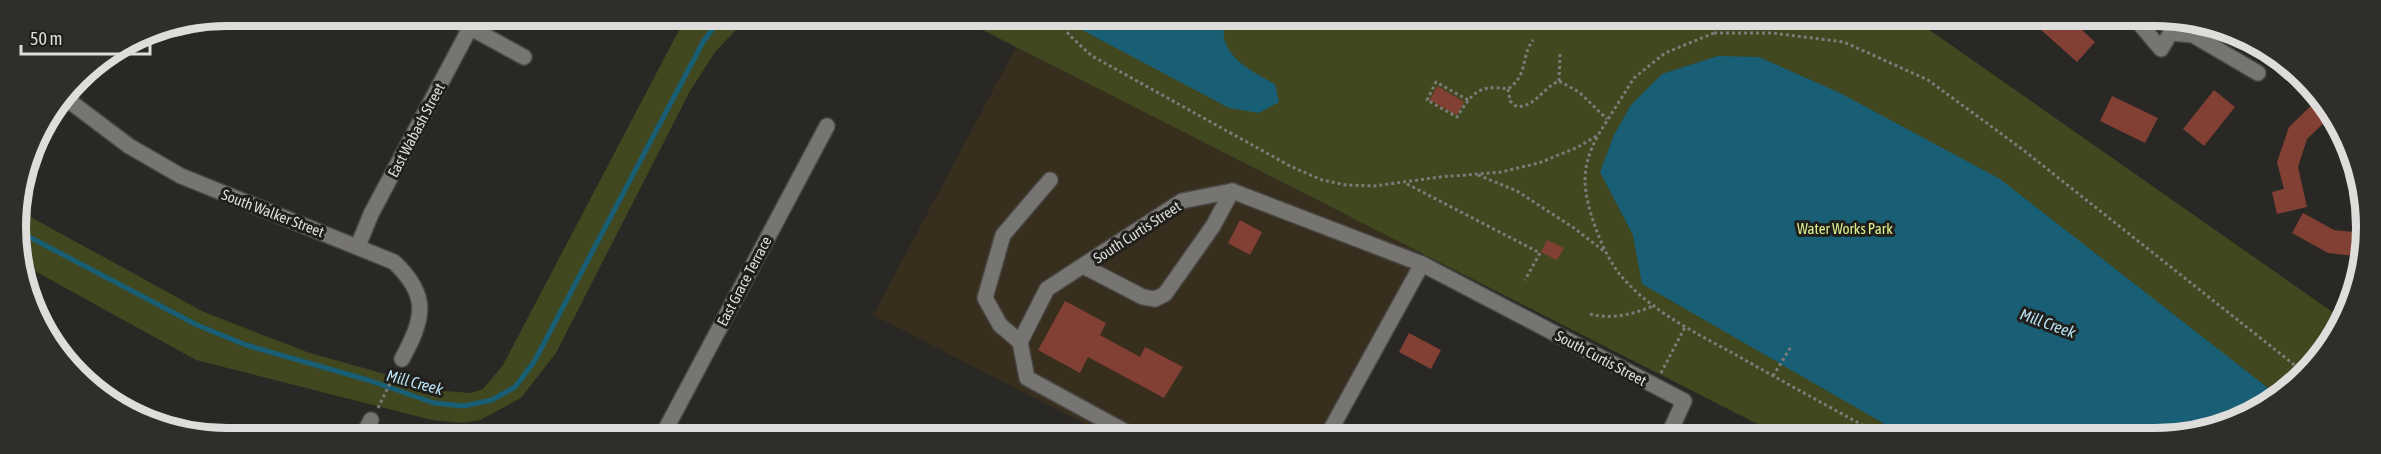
<svg xmlns="http://www.w3.org/2000/svg" width="2381" height="454" viewBox="0 0 2381 454" font-family="'Asap Condensed',sans-serif">
<rect width="100%" height="100%" fill="#292824"/>
<path fill="#382e1e" d="M1016 47 1417 251 1413 288 1333 438H1112L873 315Z"/>
<g fill="#41471f">
<path d="M687 15H750L715 52 690 91 556 353 521 398 480 420 462 423 432 420 196 360 22 264 16 209 204 312 307 352 445 391 471 393 483 389 503 365Z"/>
<path d="M967 16 1911 17 2344 320 2304 377 2235 423 2168 439 1785 438 965 21Z"/>
</g>
<g fill="#185e75">
<path d="M1077 16H1226C1214 54 1248 69 1275 84L1279 102 1259 113 1229 108 1084 31Z"/>
<path d="M1718 56 1759 57 1840 93 2000 179 2277 395 2235 423 2168 439 1909 438 1642 284 1633 235 1600 172 1614 135 1631 105 1662 74Z"/>
</g>
<g fill="none" stroke-linecap="round" stroke-linejoin="round">
<g stroke="#185e75" stroke-width="5">
<path d="M2013 22 2019 17"/>
<path d="M18 231 197 325 246 345 368 380 434 403 464 406 492 400 515 387 534 362 703 42 723 15"/>
</g>
</g>
<g fill="#823f33">
<path d="M2049 17H2068L2095 42 2077 62 2039 28Z"/>
<path d="M1437 86 1464 102 1457 115 1430 100Z"/>
<path d="M2214 90 2235 107 2204 146 2183 129Z"/>
<path d="M2112 96 2158 118 2145 143 2100 121Z"/>
<path d="M2317 100 2331 116 2307 139 2298 167 2307 207 2277 214 2272 192 2284 189 2277 162 2289 127Z"/>
<path d="M2303 213 2334 230 2363 233 2364 257 2328 253 2292 233Z"/>
<path d="M1240 220 1262 232 1250 255 1228 243Z"/>
<path d="M1547 240 1564 248 1557 260 1541 252Z"/>
<path d="M1065 301 1106 323 1100 335 1140 357 1145 347 1183 367 1164 398 1088 357 1080 373 1038 350Z"/>
<path d="M1409 333 1441 350 1431 369 1399 352Z"/>
</g>
<g fill="none" stroke-linecap="round" stroke-linejoin="round">
<defs>
<g id="minor">
<path d="M447 15 524 57"/>
<path d="M2134 17 2161 49 2180 17"/>
<path d="M2171 33 2193 35 2258 73"/>
<path d="M64 97 129 146 181 176 394 262C430 296 424 318 402 359"/>
<path d="M358 246 371 214 477 15"/>
<path d="M1083 266 1143 297 1155 299 1165 294 1213 226 1232 191"/>
<path d="M1020 342 1000 325 985 298 1003 235 1050 180"/>
<path d="M362 437 371 420"/>
<path d="M661 438 827 126"/>
<path d="M1137 438 1027 378 1020 342 1047 289 1182 201 1232 191 1422 264 1684 401 1667 438"/>
<path d="M1326 438 1422 264"/>
</g>
</defs>
<use href="#minor" stroke="#474643" stroke-width="18"/>
<g stroke="#7c7b78" stroke-width="3" stroke-dasharray="3 3" stroke-linecap="butt">
<path d="M1059 16 1069 35 1092 56 1290 166 1322 180 1346 185 1374 186 1440 177 1501 172 1539 163 1578 147 1598 135 1634 78 1665 53 1714 33 1715 16"/>
<path d="M1714 33H1772L1844 42 1928 80 2022 149 2297 367 2302 378"/>
<path d="M1559 81 1560 54"/>
<path d="M1508 89 1510 101 1517 107C1538 105 1541 89 1559 81L1579 92 1607 119"/>
<path d="M1468 100 1436 82 1427 100 1457 117C1472 93 1479 84 1508 89 1529 74 1520 58 1533 40"/>
<path d="M1597 137C1590 151 1585 164 1585 180 1585 207 1604 257 1622 277 1652 312 1698 334 1738 356 1787 384 1837 411 1886 438"/>
<path d="M1478 175 1517 191 1574 228 1605 252"/>
<path d="M1407 184 1540 253 1525 280"/>
<path d="M1590 314C1611 320 1635 314 1655 305"/>
<path d="M1661 373 1685 327"/>
<path d="M1773 376 1792 345"/>
<path d="M378 408 395 373"/>
</g>
<use href="#minor" stroke="#777571" stroke-width="15"/>
</g>
<g text-anchor="middle" dominant-baseline="central" stroke-width="6" stroke-linejoin="round" paint-order="stroke">
<g font-size="15" fill="#dedddb" stroke="#201f1b">
<text transform="translate(416 130) rotate(-62)">East Wabash Street</text>
<text transform="translate(273 213) rotate(21)">South Walker Street</text>
<text transform="translate(1137 232) rotate(-33)">South Curtis Street</text>
<text transform="translate(744 281) rotate(-62)">East Grace Terrace</text>
<text transform="translate(1601 358) rotate(28)">South Curtis Street</text>
</g>
<g font-size="15" fill="#deee8b" stroke="#201f1b">
<text x="1845" y="228">Water Works Park</text>
</g>
<g font-size="16" font-style="italic" fill="#b8e2f3" stroke="#201f1b">
<text transform="translate(2048 323) rotate(20)">Mill Creek</text>
<text transform="translate(415 382) rotate(15)">Mill Creek</text>
</g>
</g>
<path d="M0 0H2381V454H0ZM227 26H2155A201 201 0 0 1 2356 227V227A201 201 0 0 1 2155 428H227A201 201 0 0 1 26 227V227A201 201 0 0 1 227 26Z" fill="#2f2e2a" fill-rule="evenodd"/>
<path fill="none" stroke="#dedddb" stroke-width="8" d="M227 26H2155A201 201 0 0 1 2356 227V227A201 201 0 0 1 2155 428H227A201 201 0 0 1 26 227V227A201 201 0 0 1 227 26Z"/>
<path d="M21 45v9h129v-9" fill="none" stroke="#dedddb" stroke-width="3"/>
<text x="30" y="45" font-size="18" fill="#dedddb" stroke="#201f1b" stroke-width="4.5" paint-order="stroke">50 m</text>
</svg>
